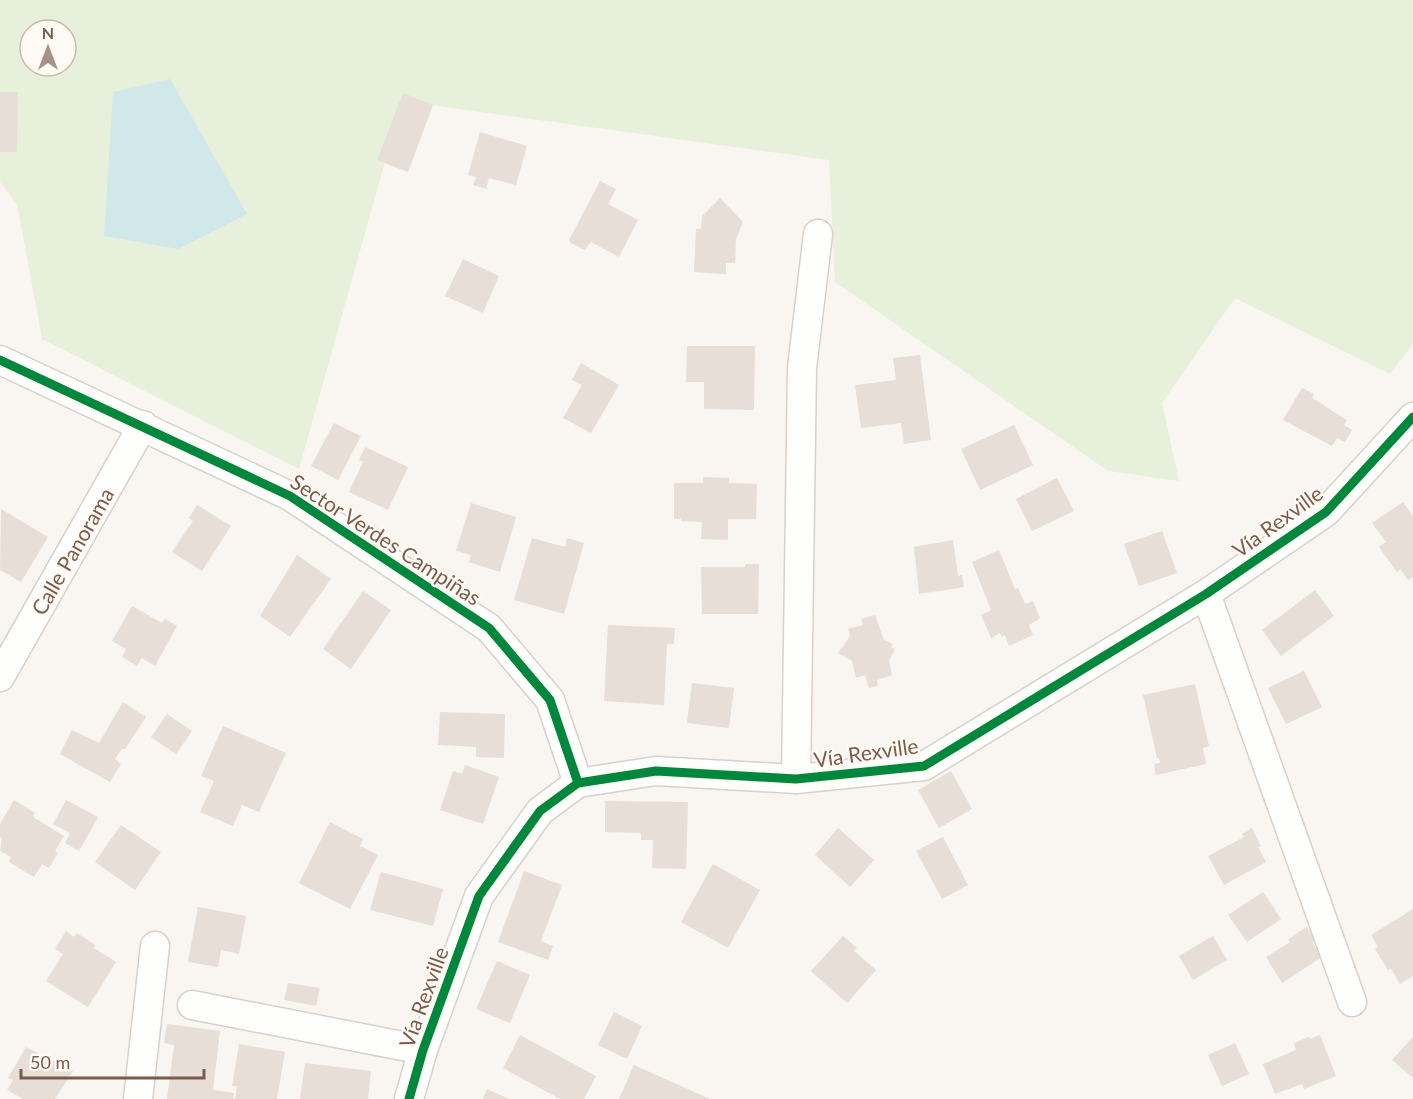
<svg xmlns="http://www.w3.org/2000/svg" width="1413" height="1099" viewBox="0 0 1413 1099" font-family="Lato,sans-serif">
<rect width="100%" height="100%" fill="#f9f5f0"/>
<path fill="#e7f0db" fill-rule="evenodd" d="M0 0H1413V344L1390 374 1235 298 1162 403 1179 481 1108 471 835 282 829 160 402 101 299 469 42 339 17 204 0 182ZM30 30H66V66H30Z"/>
<path fill="#d0e8ea" d="M170 79 247 214 178 249 104 236 113 92Z"/>
<g fill="#e6ded7">
<path d="M0 92H18L17 152H0Z"/>
<path d="M403 93 433 105 408 172 377 160Z"/>
<path d="M480 132 527 146 516 185 489 178 486 189 473 185 476 177 468 175Z"/>
<path d="M600 181 616 189 608 204 638 220 619 257 591 242 585 250 571 243 569 240Z"/>
<path d="M720 198 743 222 736 239 735 263H726V274L694 272 696 229H701L702 216Z"/>
<path d="M463 259 499 276 483 313 445 296Z"/>
<path d="M687 346H755L754 410 704 409V382H686Z"/>
<path d="M920 355 931 440 904 444 901 423 861 428 855 385 896 380 893 358Z"/>
<path d="M581 363 619 385 591 433 563 418 582 385 572 380Z"/>
<path d="M1302 388 1314 394 1312 398 1347 420 1344 425 1352 430 1345 442 1337 438 1332 446 1283 420Z"/>
<path d="M334 423 361 436 338 480 311 466Z"/>
<path d="M1014 425 1033 465 980 490 961 449Z"/>
<path d="M365 447 408 467 388 510 349 492 363 462 359 460Z"/>
<path d="M703 477 729 478V483L757 484 756 519H728V540L701 539 702 522 681 521V519H674V483H703Z"/>
<path d="M1057 478 1074 511 1032 531 1016 499Z"/>
<path d="M1403 502 1413 516V577L1408 580 1400 569 1397 572 1379 547 1386 542 1372 523Z"/>
<path d="M471 503 516 517 500 572 469 562 471 555 456 551Z"/>
<path d="M197 505 231 526 202 571 172 552 193 521 189 518Z"/>
<path d="M1 509 48 537 21 582 0 570Z"/>
<path d="M1162 531 1177 573 1139 586 1124 544Z"/>
<path d="M532 538 565 547 567 538 584 543 564 614 514 600Z"/>
<path d="M953 540 958 576 962 575 964 587 919 594 914 547Z"/>
<path d="M999 550 1015 589 1018 588 1025 604 1033 601 1040 618 1029 625 1033 635 1009 646 1005 635 1002 637 1000 633 991 638 981 615 991 610 972 562Z"/>
<path d="M297 555 331 579 290 637 260 616Z"/>
<path d="M745 564H759L758 614H702L701 567H745Z"/>
<path d="M1315 590 1334 616 1281 656 1262 630Z"/>
<path d="M363 591 391 610 351 669 323 649Z"/>
<path d="M132 606 162 623 165 619 177 626 155 666 142 658 137 666 122 657 126 649 112 641Z"/>
<path d="M875 615 884 640 893 644 891 647 895 649 889 661 892 675 877 680 878 686 869 688 865 675 856 678 852 661 838 653 850 636 848 629 863 625 861 619Z"/>
<path d="M608 625 675 628 674 644H667L664 705 604 701Z"/>
<path d="M1304 671 1322 707 1286 724 1268 688Z"/>
<path d="M692 683 734 688 729 728 687 723Z"/>
<path d="M1195 684 1209 746 1203 748 1206 764 1156 775 1154 764 1160 763 1159 758H1157L1143 695Z"/>
<path d="M123 702 146 717 125 749H122L115 759 121 764 110 782 60 754 72 730 99 743Z"/>
<path d="M440 712 505 714 504 758 476 757V747L438 745Z"/>
<path d="M167 714 192 731 176 754 151 737Z"/>
<path d="M223 726 286 753 259 812 242 805 233 826 200 812 214 781 201 776Z"/>
<path d="M465 765 499 777 483 824 440 810 453 771 462 774Z"/>
<path d="M951 771 972 809 939 828 918 790Z"/>
<path d="M14 800 35 813 33 817 64 836 55 851 58 853 49 868 42 864 34 877 9 862 11 857 0 851 2 838 0 837V824Z"/>
<path d="M66 800 98 817 79 851 65 843 70 833 53 824Z"/>
<path d="M605 801 688 802 686 869 652 868 653 840H641V833L605 832Z"/>
<path d="M330 822 363 839 360 846 378 855 350 909 299 883Z"/>
<path d="M121 825 161 852 135 890 95 862Z"/>
<path d="M838 828 874 860 850 887 815 855Z"/>
<path d="M1252 828 1261 846 1258 847 1266 862 1224 885 1208 856 1244 837 1242 834Z"/>
<path d="M943 837 968 885 942 899 916 851Z"/>
<path d="M713 864 760 890 728 948 681 922Z"/>
<path d="M524 871 562 885 541 941 553 946 548 960 498 942Z"/>
<path d="M381 872 443 889 433 926 370 910Z"/>
<path d="M1263 892 1281 919 1247 942 1228 915Z"/>
<path d="M198 907 246 916 239 954 221 950 218 967 188 962Z"/>
<path d="M1413 909V976L1400 984 1391 969 1388 970 1375 949 1378 947 1371 935Z"/>
<path d="M1307 927 1315 940 1312 942 1322 957 1282 983 1266 957 1290 942 1288 939Z"/>
<path d="M66 931 74 937 77 933 95 945 94 948 116 962 88 1007 46 981 63 954 55 949Z"/>
<path d="M843 936 857 948 854 951 876 970 847 1003 811 971Z"/>
<path d="M1213 936 1227 960 1193 980 1179 956Z"/>
<path d="M497 961 530 975 510 1023 476 1009Z"/>
<path d="M288 983 320 988 316 1006 284 1000Z"/>
<path d="M614 1012 642 1026 627 1059 598 1045Z"/>
<path d="M167 1024 220 1031 213 1090 234 1093 233 1099H167L174 1045 164 1043Z"/>
<path d="M520 1035 596 1076 584 1099H560L503 1068Z"/>
<path d="M1320 1035 1336 1076 1304 1089 1302 1084 1275 1094 1263 1064 1296 1050 1294 1043 1309 1037 1310 1039Z"/>
<path d="M1413 1037V1078L1392 1060Z"/>
<path d="M1235 1043 1249 1074 1222 1086 1208 1055Z"/>
<path d="M239 1044 285 1052 277 1099H235L237 1086H232Z"/>
<path d="M26 1047 73 1071 55 1099H23L7 1090 13 1080 8 1078Z"/>
<path d="M305 1063 371 1071 368 1099H300Z"/>
<path d="M634 1065 710 1099H619Z"/>
<path d="M487 1089 509 1099H483Z"/>
</g>
<g fill="none" stroke-linecap="round" stroke-linejoin="round">
<defs>
<g id="minor">
<path d="M0 360 290 496 489 628 550 700 578 783"/>
<path d="M1206 594 1352 1002"/>
<path d="M0 677 143 425"/>
<path d="M796 779 802 368 818 234"/>
<path d="M192 1005 423 1050"/>
<path d="M138 1099 155 946"/>
<path d="M409 1099 423 1050 479 896 540 811 578 783 656 771 796 779 924 766 1206 594 1326 512 1413 417"/>
</g>
</defs>
<use href="#minor" stroke="#d7d1cb" stroke-width="31"/>
<use href="#minor" stroke="#fefefd" stroke-width="28"/>
<defs>
<g id="cycleway">
<path d="M0 360 290 496 489 628 550 700 578 783"/>
<path d="M409 1099 423 1050 479 896 540 811 578 783 656 771 796 779 924 766 1206 594 1326 512 1413 417"/>
</g>
</defs>
<use href="#cycleway" stroke="#fffaf3" stroke-width="13"/>
<use href="#cycleway" stroke="#00873e" stroke-width="9"/>
</g>
<g text-anchor="middle" dominant-baseline="central" stroke-width="4.5" stroke-linejoin="round" paint-order="stroke">
<g font-size="21" fill="#7a5c4d" stroke="#fffaf3">
<text transform="translate(1277 521) rotate(-36)">Vía Rexville</text>
<text transform="translate(386 539) rotate(33)">Sector Verdes Campiñas</text>
<text transform="translate(72 551) rotate(-60)">Calle Panorama</text>
<text transform="translate(866 752) rotate(-8)">Vía Rexville</text>
<text transform="translate(423 997) rotate(-70)">Vía Rexville</text>
</g>
</g>
<g transform="translate(48 48)"><circle r="28" fill="#fffaf3" stroke="#cabbb1" stroke-width="1.5"/>
<path d="M0-4.5L10 22L0 15L-10 22Z" fill="#a69286"/>
<text y="-9" font-size="16" font-weight="bold" text-anchor="middle" fill="#7a5c4d">N</text>
</g>
<path d="M21 1069v9h183v-9" fill="none" stroke="#7a5c4d" stroke-width="3"/>
<text x="30" y="1069" font-size="18" fill="#7a5c4d" stroke="#fffaf3" stroke-width="4.5" paint-order="stroke">50 m</text>
</svg>
